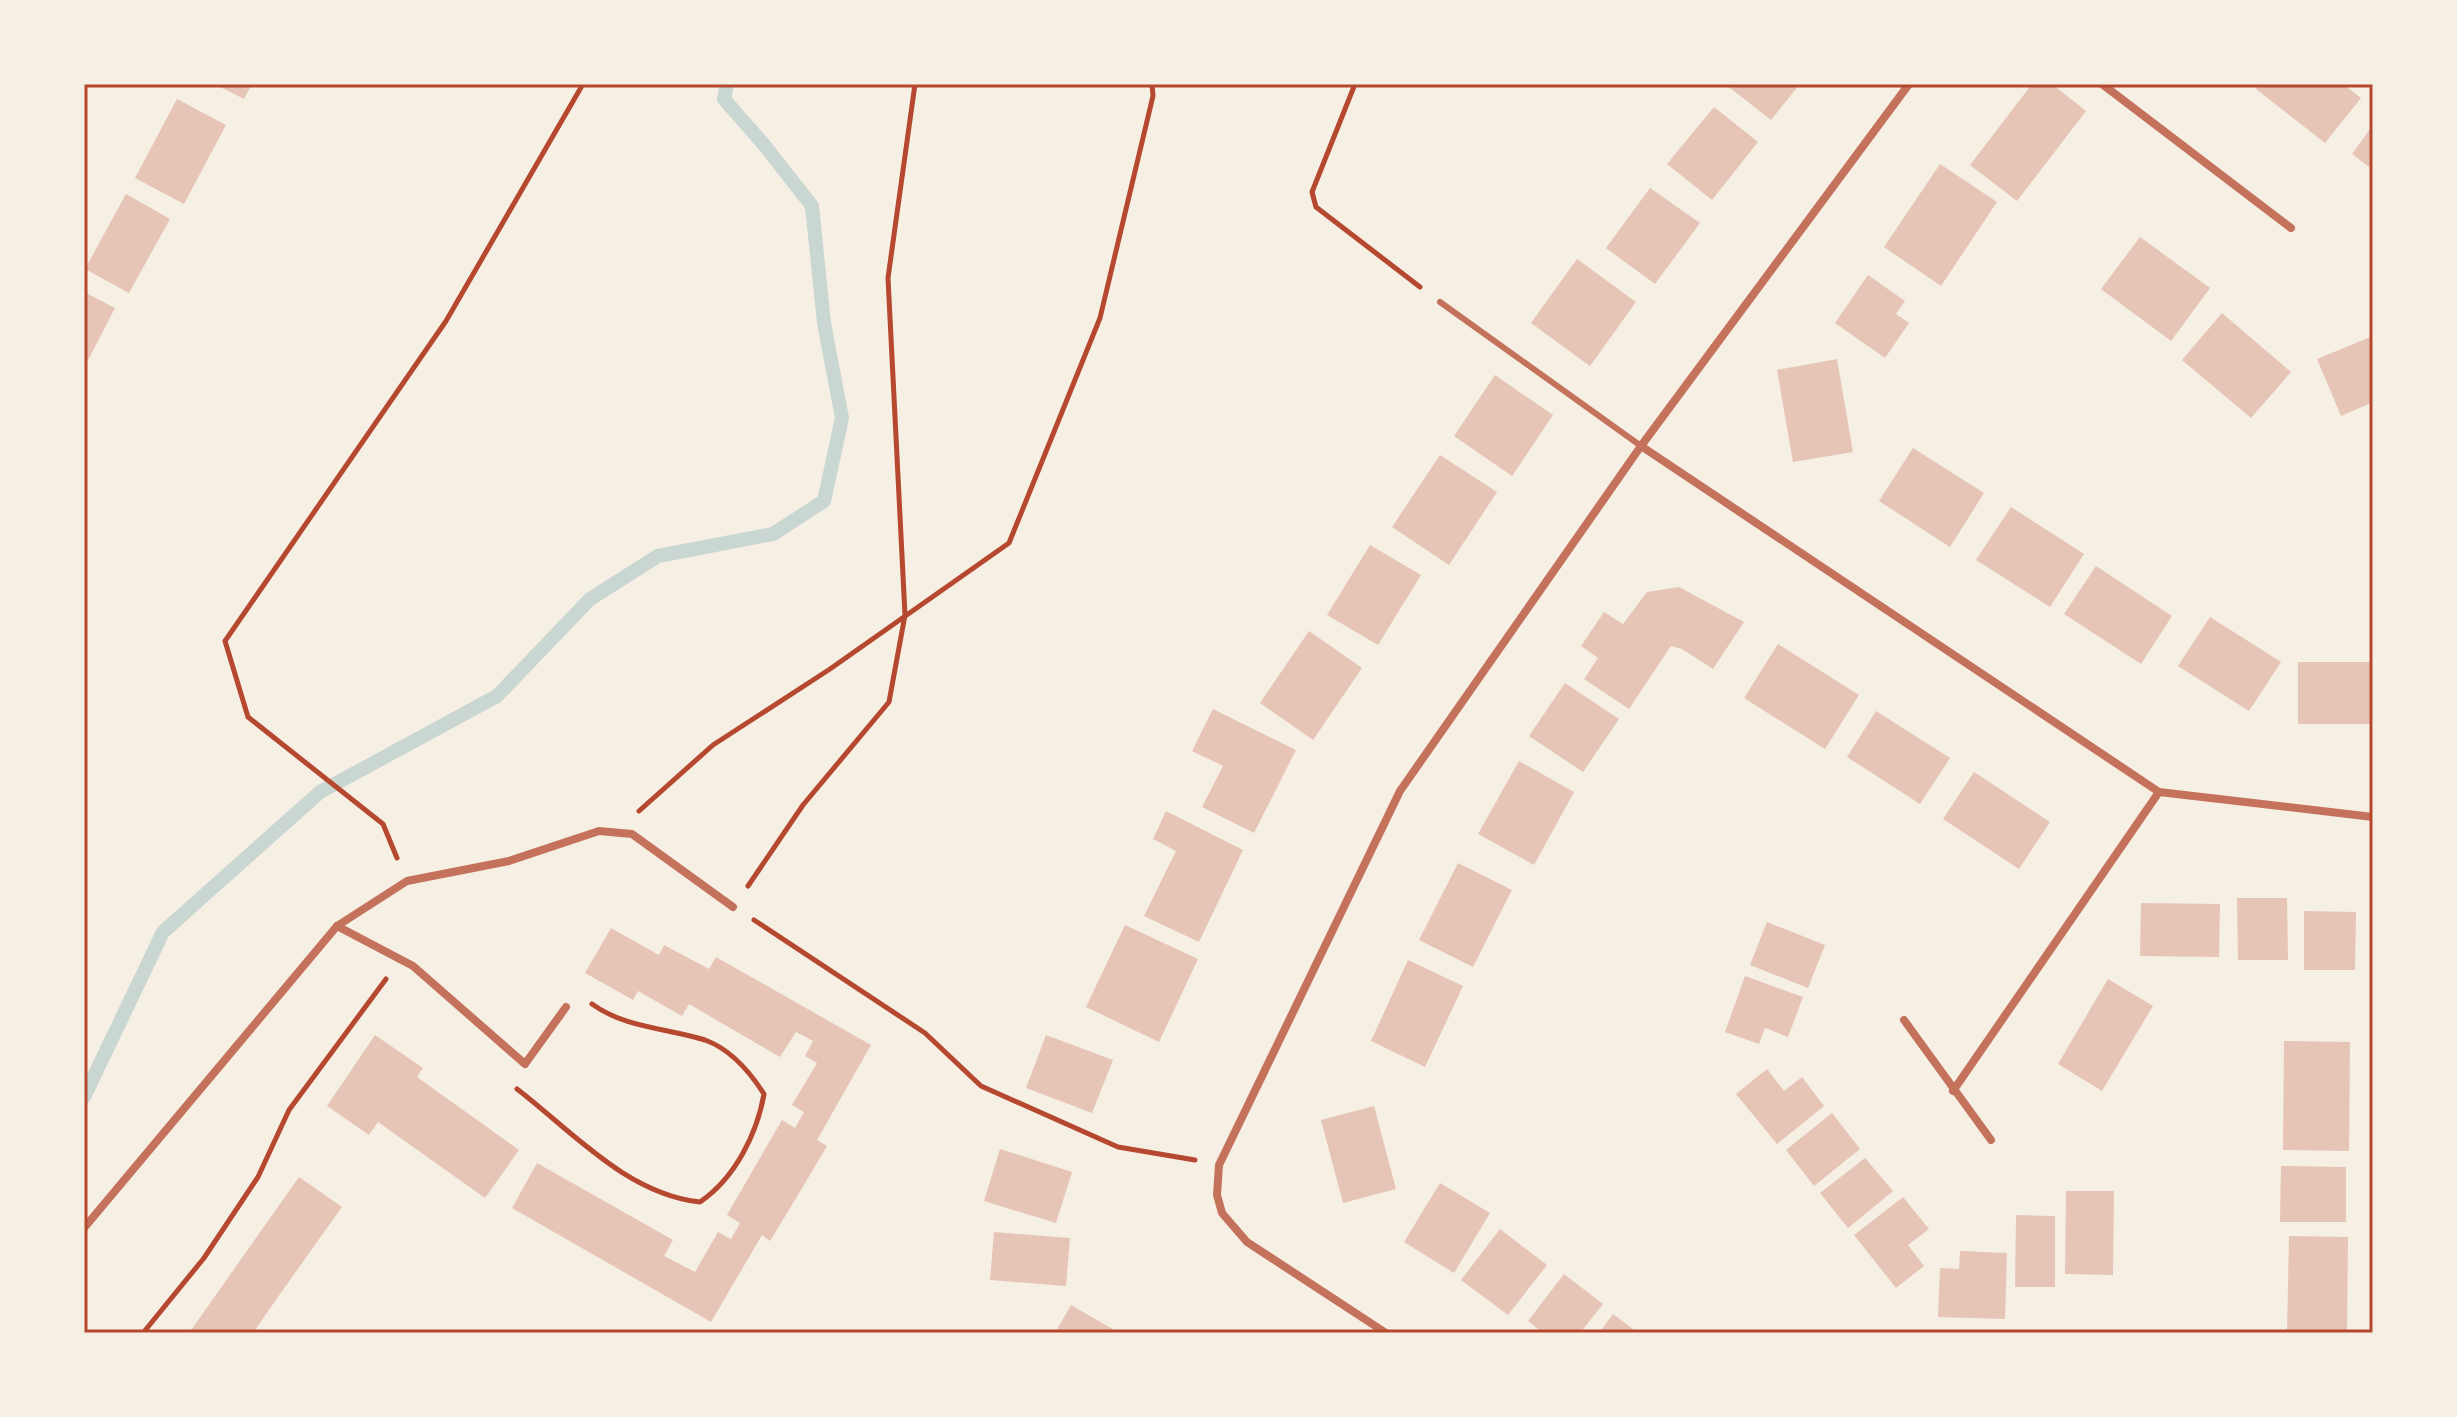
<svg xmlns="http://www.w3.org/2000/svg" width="2457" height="1417" viewBox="0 0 2457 1417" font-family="Manrope,sans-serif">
<rect width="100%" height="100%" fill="#f6efe4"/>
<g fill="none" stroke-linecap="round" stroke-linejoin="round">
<path stroke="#c9d6d2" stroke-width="14" d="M84 1097 163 932 320 792 497 696 590 599 658 556 773 534 824 501 842 418 824 323 812 206 765 146 724 99 727 84"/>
</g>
<g fill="#e6c5b7">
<path d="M214 84H252L244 99Z"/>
<path d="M1725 84H1800L1771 120Z"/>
<path d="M2032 84H2052L2086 111 2017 201 1970 165Z"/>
<path d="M2260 84H2343L2361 98 2325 143 2256 89Z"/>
<path d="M177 99 226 125 184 204 135 178Z"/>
<path d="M1714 107 1758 142 1712 200 1667 164Z"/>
<path d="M2373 125V170L2352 154Z"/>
<path d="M1940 164 1997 202 1941 286 1884 247Z"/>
<path d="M1650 188 1700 223 1655 284 1606 248Z"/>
<path d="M126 194 170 219 129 293 85 269Z"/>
<path d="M2140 237 2210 288 2171 341 2101 289Z"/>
<path d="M1577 259 1636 302 1590 366 1531 323Z"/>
<path d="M1868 275 1905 301 1896 314 1909 323 1885 358 1835 323Z"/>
<path d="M84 292 115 308 84 368Z"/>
<path d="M2222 313 2291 372 2251 418 2182 360Z"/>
<path d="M2373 336V402L2341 416 2317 359Z"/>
<path d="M1837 359 1853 452 1793 462 1777 370Z"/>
<path d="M1495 375 1553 415 1512 476 1454 436Z"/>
<path d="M1913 448 1984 493 1950 547 1879 501Z"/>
<path d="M1440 455 1497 492 1449 565 1392 527Z"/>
<path d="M2011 507 2084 554 2050 607 1976 560Z"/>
<path d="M1370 545 1421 575 1378 645 1327 615Z"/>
<path d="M2096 566 2172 616 2141 664 2064 614Z"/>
<path d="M1679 587 1744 622 1713 669 1682 649 1671 646 1629 709 1584 679 1598 658 1581 646 1604 612 1623 624 1647 592Z"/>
<path d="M2210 617 2281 662 2249 711 2178 666Z"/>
<path d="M1309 631 1362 668 1313 740 1260 703Z"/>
<path d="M1778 644 1859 695 1825 749 1744 698Z"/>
<rect x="2298" y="662" width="75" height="62"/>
<path d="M1565 683 1619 719 1583 772 1529 736Z"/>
<path d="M1213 709 1296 750 1254 833 1202 807 1223 766 1192 751Z"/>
<path d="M1876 711 1950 758 1920 804 1847 757Z"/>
<path d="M1519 761 1574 792 1534 865 1478 834Z"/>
<path d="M1974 772 2050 822 2019 869 1943 819Z"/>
<path d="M1166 811 1243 850 1199 942 1144 916 1176 851 1153 839Z"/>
<path d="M1458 863 1512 890 1473 967 1419 940Z"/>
<path d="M2237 898H2287L2288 960H2238Z"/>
<path d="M2141 903 2220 904 2219 957 2140 956Z"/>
<path d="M2304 911 2356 912 2355 970H2304Z"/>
<path d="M1767 922 1825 945 1808 988 1750 965Z"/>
<path d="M1125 925 1198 959 1159 1042 1086 1007Z"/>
<path d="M611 928 659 955 664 945 709 969 716 957 871 1045 817 1140 827 1146 798 1195 770 1241 762 1235 711 1322 512 1208 537 1163 673 1240 664 1256 695 1272 718 1232 731 1239 740 1223 727 1215 782 1120 795 1128 804 1112 792 1105 817 1063 805 1056 813 1041 796 1032 780 1057 689 1004 682 1016 638 991 633 1000 585 973Z"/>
<path d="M1408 960 1463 986 1425 1067 1371 1041Z"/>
<path d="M1745 976 1803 997 1788 1037 1765 1028 1759 1044 1725 1032Z"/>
<path d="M2108 979 2153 1006 2102 1091 2058 1064Z"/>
<path d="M375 1035 423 1068 417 1077 519 1150 485 1198 378 1122 369 1135 327 1106Z"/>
<path d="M1046 1035 1113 1060 1092 1113 1026 1088Z"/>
<path d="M2284 1041 2350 1042 2349 1151 2283 1150Z"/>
<path d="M1767 1069 1784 1091 1802 1077 1824 1106 1777 1144 1736 1094Z"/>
<path d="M1374 1106 1396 1189 1343 1203 1321 1120Z"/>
<path d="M1832 1113 1860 1149 1814 1186 1786 1150Z"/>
<path d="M1000 1149 1072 1172 1056 1223 984 1201Z"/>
<path d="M1865 1158 1893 1191 1848 1228 1820 1193Z"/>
<path d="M2281 1166 2346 1167V1222H2280Z"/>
<path d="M299 1177 342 1207 280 1294 253 1333H189Z"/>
<path d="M1440 1183 1490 1213 1454 1273 1404 1242Z"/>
<path d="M2066 1191H2114L2113 1275 2065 1274Z"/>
<path d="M1903 1197 1929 1229 1908 1245 1924 1266 1896 1288 1854 1235Z"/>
<path d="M2016 1215 2055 1216V1287H2015Z"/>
<path d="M1500 1229 1547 1265 1508 1315 1461 1280Z"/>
<path d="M994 1232 1070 1238 1066 1286 990 1280Z"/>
<path d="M2289 1236 2348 1237 2347 1332H2287Z"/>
<path d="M1960 1251 2007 1253 2005 1319 1938 1317 1940 1268 1959 1269Z"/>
<path d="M1564 1274 1603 1304 1580 1333H1543L1528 1321Z"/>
<path d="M1071 1305 1116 1331 1115 1333H1055Z"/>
<path d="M1613 1314 1638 1333H1599Z"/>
</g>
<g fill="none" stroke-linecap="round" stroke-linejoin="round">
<g stroke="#b5482f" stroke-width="5">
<path d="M1355 84 1312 192 1316 207 1420 287"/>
<path d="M639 811 713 745 830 669 1009 543 1100 318 1153 96 1152 84"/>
<path d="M397 858 383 824 248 717 225 641 446 321 583 84"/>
<path d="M748 886 803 805 889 702 905 615 888 278 915 84"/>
<path d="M754 920 925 1033 981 1086 1118 1147 1195 1160"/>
<path d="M517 1089C573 1132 627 1194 700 1202 735 1178 757 1134 764 1094 750 1072 730 1049 705 1040 667 1028 625 1028 592 1004"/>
<path d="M143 1333 204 1258 258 1177 289 1110 386 979"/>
</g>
<path stroke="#c5725c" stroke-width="6" d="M1440 302 1641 446"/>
<g stroke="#c5725c" stroke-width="8">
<path d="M2102 84 2291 228"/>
<path d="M1641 446 2159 792 2373 817"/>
<path d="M337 926 413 966 525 1064 566 1007"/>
<path d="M1904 1020 1991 1140"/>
<path d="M1953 1091 2159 792"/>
<path d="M84 1228 337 926 407 881 509 861 599 831 632 834 733 907"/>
<path d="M1386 1333 1247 1242 1222 1213 1217 1195 1219 1165 1400 791 1641 446 1909 84"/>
</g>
</g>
<rect width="2457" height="1417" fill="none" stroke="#f6efe4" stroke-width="172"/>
<rect x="86" y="86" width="2285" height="1245" fill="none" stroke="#b5482f" stroke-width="3"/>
</svg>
